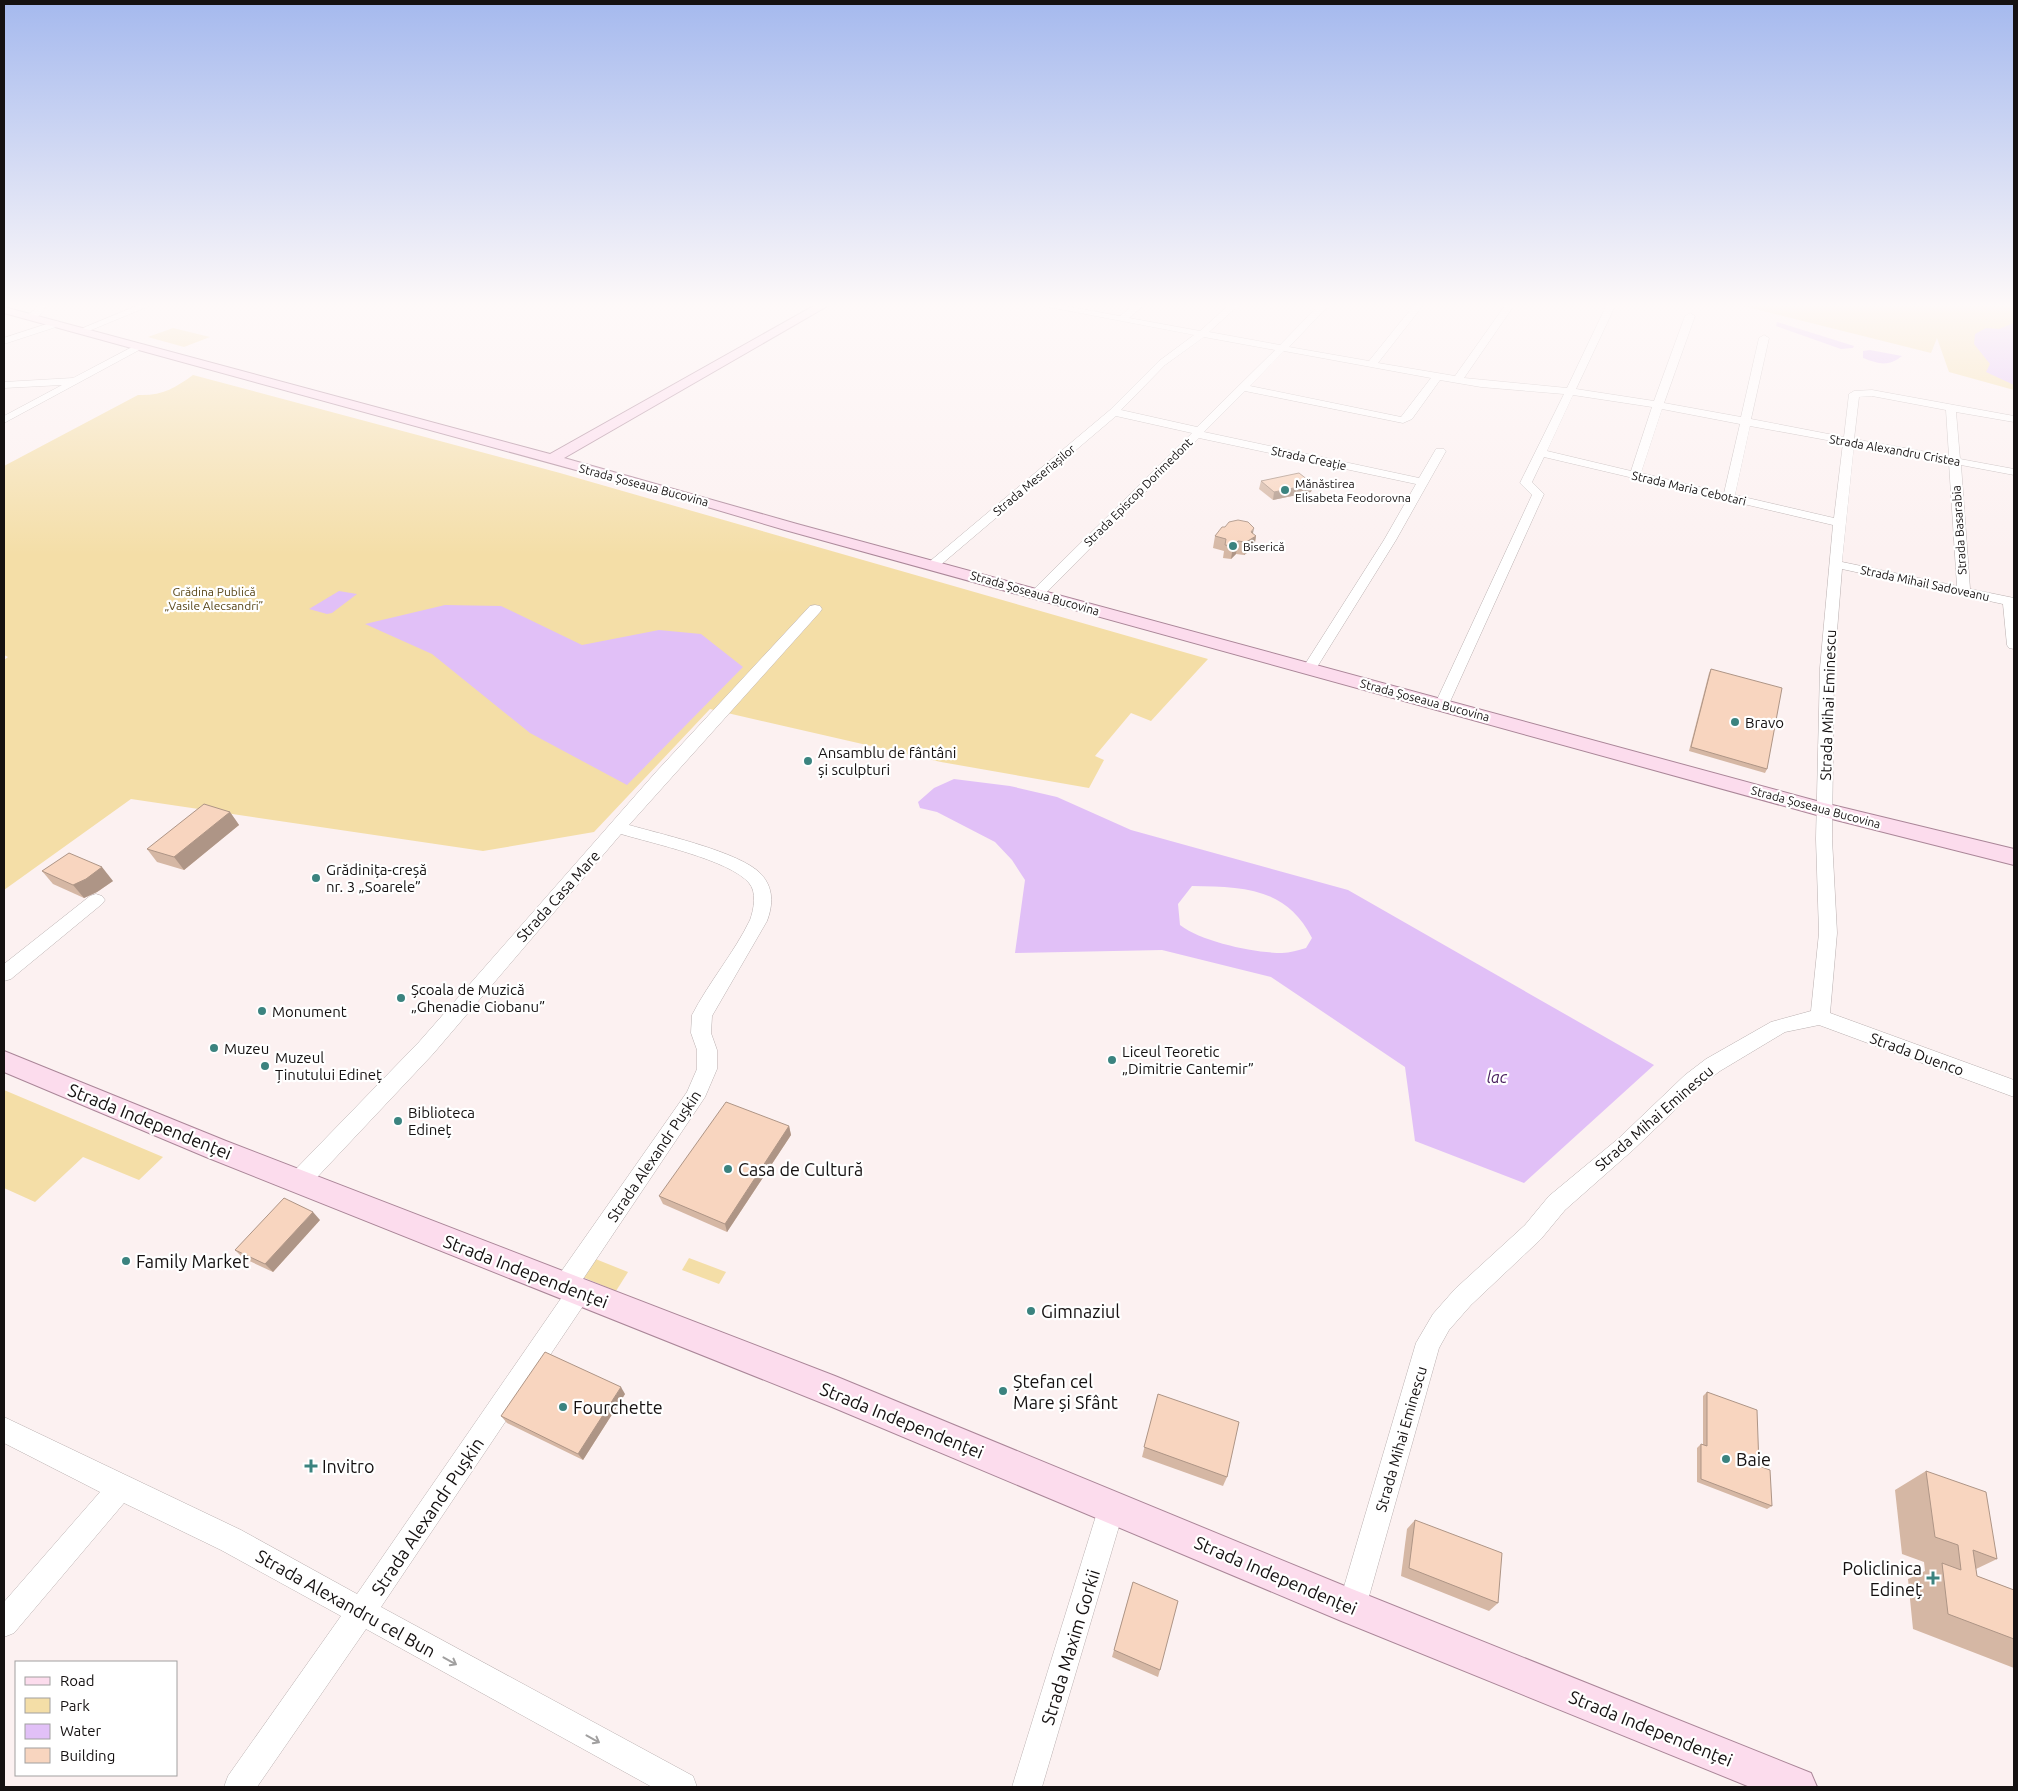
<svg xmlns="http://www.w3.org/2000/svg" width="2018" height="1791" viewBox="0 0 2018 1791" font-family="Ubuntu,sans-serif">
<rect width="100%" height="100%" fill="#fcf1f1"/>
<g fill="#f4dea7">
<path d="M1735 304H2014V390L1949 372 1937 338 1931 353Z"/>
<path d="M173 328 210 337 184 347 148 337Z"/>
<path d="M193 375 560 473 1208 659 1151 721 1131 713 1095 756 1104 760 1089 788 941 762 710 709 594 832 483 851 131 799 4 890V660L8 657 4 655V466L138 395C162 396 175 388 193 375Z"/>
<path d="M4 1090 163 1157 139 1180 83 1157 35 1202 4 1188Z"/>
<path d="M593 1258 628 1272 616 1291 580 1276Z"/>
<path d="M689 1258 726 1272 719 1284 682 1270Z"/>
</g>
<g fill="#e1c0f7" fill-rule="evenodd">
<path d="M1777 322 1854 346 1853 348 1841 349 1776 326Z"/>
<path d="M2014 323V385L1986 372 1990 364 1974 344 1975 334 1986 328 1999 329Z"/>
<path d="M1870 350 1902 356C1888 367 1879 364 1863 358V351Z"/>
<path d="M339 591 357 594 332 613 327 614 309 609Z"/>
<path d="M445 605 501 606 582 645 659 630 701 634 743 667 627 785 530 733 432 654 365 624Z"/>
<path d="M954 779 1010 786 1057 797 1131 830 1348 890 1654 1065 1524 1183 1415 1141 1405 1067 1271 977 1162 950 1015 953 1025 880 1012 860 995 842 937 812 920 808 918 802 934 788ZM1192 886C1243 887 1286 887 1312 938L1306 948C1298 950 1290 953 1282 953 1255 953 1202 942 1180 925L1178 904Z"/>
</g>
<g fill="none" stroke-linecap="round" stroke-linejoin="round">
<defs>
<g id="minor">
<path d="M37 304H46C44 313 36 321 27 319V315L36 309Z"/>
<path d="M141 304H154L84 333H78L76 331Z"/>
<path d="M1033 304H1054L1120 316 1135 304H1145L1129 318 1200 331 1230 304H1240L1209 332 1280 345 1320 304H1330L1289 347 1369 361 1415 304H1424L1378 363 1455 376 1506 304H1515L1464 378 1567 388 1607 304H1616L1576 389 1654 401 1685 316 1690 313 1695 316 1664 403 1741 417 1759 338 1764 335 1769 338 1751 419 1844 437 1849 394 1854 391 1872 390 2014 416V422L1956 412 1960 459 2014 469V475L1961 465 1970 589 2014 598V649L2009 648 2007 645 2003 604 1842 569 1834 668 1832 839 1837 933 1830 1013 2014 1080V1097L1819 1025 1785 1032 1720 1071 1699 1087 1633 1150 1565 1210 1541 1239 1471 1305 1449 1330 1439 1348 1366 1607 1362 1617 1352 1621 1342 1617 1338 1607 1416 1343 1433 1314 1455 1289 1525 1225 1549 1196 1619 1138 1685 1075 1706 1059 1771 1022 1811 1011 1819 933 1816 839 1820 668 1833 525 1544 457 1532 482 1544 494 1449 704 1447 707H1437L1435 704 1532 495 1520 483 1564 394 1481 387 1440 380 1412 419 1403 423 1245 391 1204 432 1419 478 1436 449H1444L1446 451 1396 540 1314 672H1304L1302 669 1384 540 1416 484 1199 438 1042 597H1032L1030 594 1032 591 1192 433 1116 416 937 568H929L927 565 929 562 1110 410 1159 361 1194 335ZM1204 337 1275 350 1197 427 1121 410 1165 365ZM1284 351 1431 378 1401 417 1250 386ZM1573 395 1652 407 1631 471 1547 451ZM1872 396 1946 410 1949 456 1854 439 1859 397ZM1662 409 1740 424 1724 493 1641 473ZM1750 426 1843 443 1834 518 1735 495ZM1854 445 1949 463 1957 586 1842 562Z"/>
<path d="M56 321 59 322V326L4 344V338Z"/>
<path d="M138 344 143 347 141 349 4 423V416L62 385 4 388V382L73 378Z"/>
<path d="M815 605 820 606 822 609 820 612 629 825C660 834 741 852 761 874 774 888 773 905 767 921L712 1016 711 1033 717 1050V1069L705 1097 581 1282 587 1284 591 1292 587 1300 381 1607 693 1776 697 1787H652L366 1629 257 1787H224L228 1776 341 1616 221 1550 124 1503 14 1633 4 1637V1602L100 1492 4 1443V1417L241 1530 357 1594 562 1297 556 1295 552 1287 556 1279 687 1092 697 1069V1050L691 1033 692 1015C709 982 734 953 750 920 754 909 757 892 749 883 730 860 651 843 621 834L433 1054 307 1188 299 1191 291 1188 288 1181 291 1174 419 1042 656 772 810 606Z"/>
<path d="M96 894 102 896 105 900 102 904 11 979 4 981V964L90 896Z"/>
<path d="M1112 1493 1121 1497 1125 1506 1042 1787H1012L1099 1506 1103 1497Z"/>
</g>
<g id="major">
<path d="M817 304H831L564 458 797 524 1824 803 2014 849V865L1824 817 785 530 667 495 4 313V307L550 454Z"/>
<path d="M4 1051 226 1141 835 1376 1352 1589 1811 1773 1817 1787H1750L1339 1620 832 1407 206 1157 4 1072Z"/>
</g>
</defs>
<use href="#minor" stroke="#bab0b0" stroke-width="1"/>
<use href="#major" stroke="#aa8698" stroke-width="2"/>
<use href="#minor" fill="#fff" fill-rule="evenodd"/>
<use href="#major" fill="#fcdced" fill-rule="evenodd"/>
</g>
<g fill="#d5b7a4">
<path d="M1261 481 1313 484 1311 492 1273 500 1259 489Z"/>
<path d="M1225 527 1253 534 1256 536 1254 548 1244 555 1236 554 1231 559 1223 558 1224 551 1213 548 1215 536Z"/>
<path d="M1711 669 1767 769 1765 773 1689 751 1709 673Z"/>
<path d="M230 812 239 825 184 870 157 862 147 849Z"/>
<path d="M42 871 113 881 97 892 84 898 53 884Z"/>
<path d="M789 1126 791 1135 727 1232 663 1204 659 1196Z"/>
<path d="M320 1220 273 1272 243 1258 235 1250Z"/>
<path d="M1707 1392 1759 1466 1772 1506 1767 1509 1697 1482V1448L1701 1444 1703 1445V1396Z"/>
<path d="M625 1394 583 1460 507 1423 501 1416Z"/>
<path d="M1158 1394 1227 1477 1223 1486 1142 1457Z"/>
<path d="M1926 1471 1997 1559 1976 1569 1977 1576 2014 1590V1668L1913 1629 1908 1579 1925 1571 1924 1562 1902 1554 1895 1490Z"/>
<path d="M1415 1520 1498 1603 1489 1611 1401 1576 1407 1529Z"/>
<path d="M1133 1582 1160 1670 1158 1677 1112 1657Z"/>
</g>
<g fill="#ae9586">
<path d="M1313 484 1311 492 1273 500 1274 492Z"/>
<path d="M1254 528 1252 538 1256 536 1254 548 1244 555 1246 542Z"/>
<path d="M1238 541 1236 554 1231 559 1233 546Z"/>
<path d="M230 812 239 825 184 870 174 857Z"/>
<path d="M102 867 113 881 97 892 84 898 73 885Z"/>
<path d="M789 1126 791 1135 727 1232 725 1224Z"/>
<path d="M313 1212 320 1220 273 1272 265 1264Z"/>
<path d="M621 1387 625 1394 583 1460 578 1454Z"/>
</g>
<g fill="#f8d5bf" stroke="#ae9586">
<path d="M1299 473 1313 484 1274 492 1261 481Z"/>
<path d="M1238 520 1248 522 1254 528 1251 532 1256 536 1246 542 1238 541 1233 546 1225 545 1226 539 1215 536 1222 527H1225L1229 522Z"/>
<path d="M1711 669 1782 688 1767 769 1691 747Z"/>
<path d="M204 804 230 812 174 857 147 849Z"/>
<path d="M69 853 102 867 86 879 73 885 42 871Z"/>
<path d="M726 1102 789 1126 725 1224 659 1196Z"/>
<path d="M284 1198 313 1212 265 1264 235 1250Z"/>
<path d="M545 1352 621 1387 578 1454 501 1416Z"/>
<path d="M1707 1392 1757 1410 1759 1466 1770 1470 1772 1506 1701 1479V1444L1707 1446Z"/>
<path d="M1158 1394 1239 1422 1227 1477 1144 1447Z"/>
<path d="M1926 1471 1986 1492 1997 1559 1973 1550 1977 1576 2014 1590V1639L1948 1614 1942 1563 1961 1570 1958 1545 1935 1537Z"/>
<path d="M1415 1520 1502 1553 1498 1603 1409 1568Z"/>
<path d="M1133 1582 1178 1601 1160 1670 1114 1650Z"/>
</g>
<defs><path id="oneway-shaft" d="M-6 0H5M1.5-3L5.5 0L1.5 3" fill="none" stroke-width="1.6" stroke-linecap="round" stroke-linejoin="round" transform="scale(1.25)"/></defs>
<g stroke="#a1a0a0">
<use href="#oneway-shaft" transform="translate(450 1661) rotate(29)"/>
<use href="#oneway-shaft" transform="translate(593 1739) rotate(29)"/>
</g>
<linearGradient id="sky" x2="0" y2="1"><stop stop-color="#a5b9ee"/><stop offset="0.55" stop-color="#fef9f9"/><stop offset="1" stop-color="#fef9f9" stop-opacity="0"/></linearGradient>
<rect width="2018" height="555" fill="url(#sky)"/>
<g fill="#3b837f" stroke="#fff" stroke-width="2">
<circle cx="1285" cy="490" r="5"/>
<circle cx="1233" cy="546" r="5"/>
<circle cx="1735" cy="722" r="5"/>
<circle cx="808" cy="761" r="5"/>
<circle cx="316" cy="878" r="5"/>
<circle cx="401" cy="998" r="5"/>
<circle cx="262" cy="1011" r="5"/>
<circle cx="214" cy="1048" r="5"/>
<circle cx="1112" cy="1060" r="5"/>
<circle cx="265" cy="1066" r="5"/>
<circle cx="398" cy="1121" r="5"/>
<circle cx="728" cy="1169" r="5"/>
<circle cx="126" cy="1261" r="5"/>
<circle cx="1031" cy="1311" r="5"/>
<circle cx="1003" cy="1391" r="5"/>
<circle cx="563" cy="1407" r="5"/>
<circle cx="1726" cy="1459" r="5"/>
<path d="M308.5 1458.5h5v5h5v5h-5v5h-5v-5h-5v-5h5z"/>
<path d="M1930.5 1570.5h5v5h5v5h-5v5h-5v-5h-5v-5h5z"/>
</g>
<g text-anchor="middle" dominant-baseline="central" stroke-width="4.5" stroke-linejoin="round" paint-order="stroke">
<g font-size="12" fill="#151111" stroke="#fff">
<text transform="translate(1895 450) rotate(10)">Strada Alexandru Cristea</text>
<text transform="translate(1309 458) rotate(12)">Strada Creație</text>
<text transform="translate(1034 480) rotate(-40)">Strada Meseriașilor</text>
<text transform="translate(644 485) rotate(15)">Strada Șoseaua Bucovina</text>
<text transform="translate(1689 488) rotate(13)">Strada Maria Cebotari</text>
<text transform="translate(1138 492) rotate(-45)">Strada Episcop Dorimedont</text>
<text transform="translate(1959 530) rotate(-94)">Strada Basarabia</text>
<text transform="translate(1925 583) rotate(12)">Strada Mihail Sadoveanu</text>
<text transform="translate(1035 593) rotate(16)">Strada Șoseaua Bucovina</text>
<text transform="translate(1425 700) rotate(15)">Strada Șoseaua Bucovina</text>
<text transform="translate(1816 807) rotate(15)">Strada Șoseaua Bucovina</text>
</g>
<g font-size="12" fill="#151111" stroke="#fff" text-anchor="start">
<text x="1295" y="483">Mănăstirea<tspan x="1295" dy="14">Elisabeta Feodorovna</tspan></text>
<text x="1243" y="546">Biserică</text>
</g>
<g font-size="12" fill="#584618" stroke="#fff">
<text x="214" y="591">Grădina Publică<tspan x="214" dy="14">„Vasile Alecsandri”</tspan></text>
</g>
<g font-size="15" fill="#151111" stroke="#fff">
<text transform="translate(1828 705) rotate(-88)">Strada Mihai Eminescu</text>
<text transform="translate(558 896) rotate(-48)">Strada Casa Mare</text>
<text transform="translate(1917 1054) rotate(20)">Strada Duenco</text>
<text transform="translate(1654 1118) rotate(-41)">Strada Mihai Eminescu</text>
<text transform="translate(654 1156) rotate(-56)">Strada Alexandr Pușkin</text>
<text transform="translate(1401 1439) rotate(-74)">Strada Mihai Eminescu</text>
</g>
<g font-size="15" fill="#151111" stroke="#fff" text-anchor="start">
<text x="1745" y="722">Bravo</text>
<text x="818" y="752">Ansamblu de fântâni<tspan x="818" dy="17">și sculpturi</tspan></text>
<text x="326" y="869">Grădinița-creșă<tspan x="326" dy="17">nr. 3 „Soarele”</tspan></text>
<text x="411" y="989">Școala de Muzică<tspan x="411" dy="17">„Ghenadie Ciobanu”</tspan></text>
<text x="272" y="1011">Monument</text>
<text x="224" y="1048">Muzeu</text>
<text x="1122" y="1051">Liceul Teoretic<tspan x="1122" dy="17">„Dimitrie Cantemir”</tspan></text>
<text x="275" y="1057">Muzeul<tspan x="275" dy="17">Ținutului Edineț</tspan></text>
<text x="408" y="1112">Biblioteca<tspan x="408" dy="17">Edineț</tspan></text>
</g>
<g font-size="16" font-style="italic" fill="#4a2060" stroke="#fff">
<text x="1497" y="1077">lac</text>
</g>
<g font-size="18" fill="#151111" stroke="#fff">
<text transform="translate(150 1121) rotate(22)">Strada Independenței</text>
<text transform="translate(526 1271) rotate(21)">Strada Independenței</text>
<text transform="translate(902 1420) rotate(22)">Strada Independenței</text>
<text transform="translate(427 1516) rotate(-56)">Strada Alexandr Pușkin</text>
<text transform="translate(1276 1575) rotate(23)">Strada Independenței</text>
<text transform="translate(346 1603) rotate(29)">Strada Alexandru cel Bun</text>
<text transform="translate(1070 1647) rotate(-73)">Strada Maxim Gorkii</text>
<text transform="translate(1651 1728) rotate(22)">Strada Independenței</text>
</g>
<g font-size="18" fill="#151111" stroke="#fff" text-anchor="start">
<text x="738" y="1169">Casa de Cultură</text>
<text x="136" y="1261">Family Market</text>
<text x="1041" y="1311">Gimnaziul</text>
<text x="1013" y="1381">Ștefan cel<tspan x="1013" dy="21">Mare și Sfânt</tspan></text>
<text x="573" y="1407">Fourchette</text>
<text x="1736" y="1459">Baie</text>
<text x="322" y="1466">Invitro</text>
<text x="1922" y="1568" text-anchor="end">Policlinica<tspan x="1922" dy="21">Edineț</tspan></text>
</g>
</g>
<rect width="2018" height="1791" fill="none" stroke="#151111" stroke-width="10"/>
<rect x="15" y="1661" width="162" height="115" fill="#ffffff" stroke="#a1a0a0"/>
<rect x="25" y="1677" width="25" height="8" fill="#fcdced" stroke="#a1a0a0"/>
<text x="60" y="1686" font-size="15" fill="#151111">Road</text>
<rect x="25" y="1698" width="25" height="15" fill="#f4dea7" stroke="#a1a0a0"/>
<text x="60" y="1711" font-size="15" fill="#151111">Park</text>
<rect x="25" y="1724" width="25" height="15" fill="#e1c0f7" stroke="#a1a0a0"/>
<text x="60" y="1736" font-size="15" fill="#151111">Water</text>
<rect x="25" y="1748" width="25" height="15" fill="#f8d5bf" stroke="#a1a0a0"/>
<text x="60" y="1761" font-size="15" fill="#151111">Building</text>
</svg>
